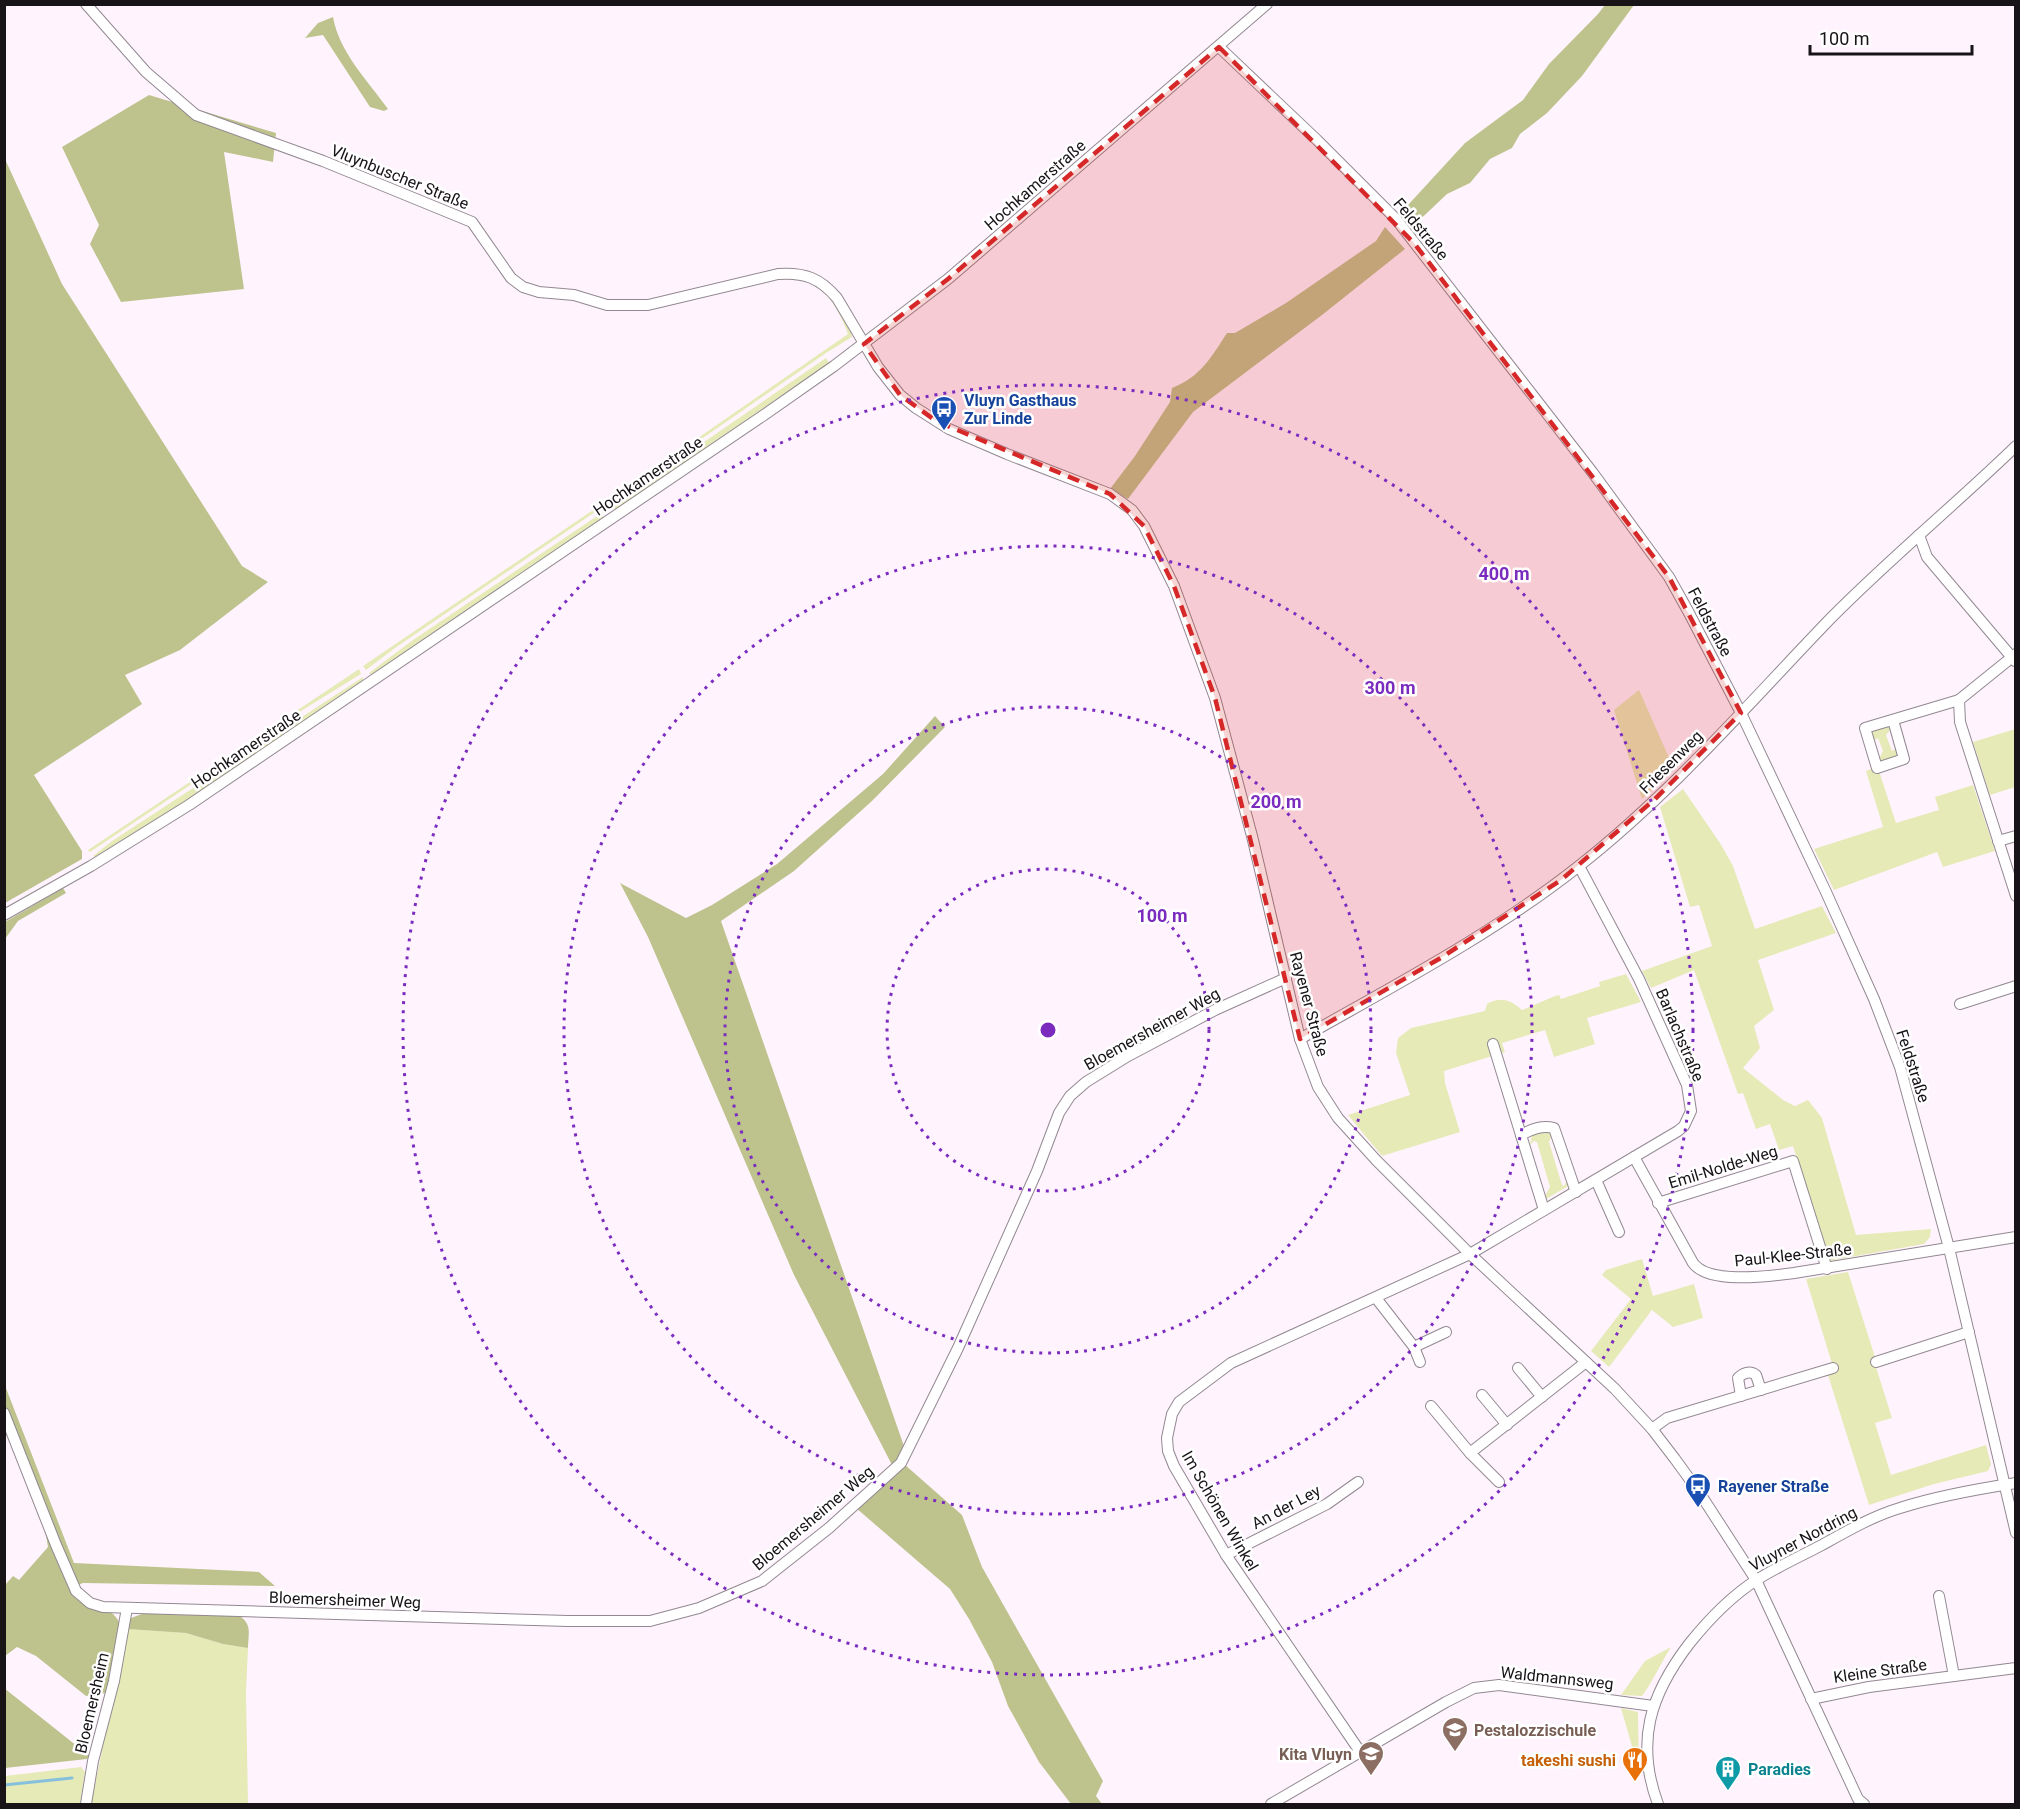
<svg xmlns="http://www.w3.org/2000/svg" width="2020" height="1809" viewBox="0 0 2020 1809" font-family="Roboto,sans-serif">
<rect width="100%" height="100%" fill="#fff4fe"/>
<g fill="#e5eab7">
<path d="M777 277C785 277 795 275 802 277 821 282 850 317 852 337L826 353 606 505 604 503 848 334C841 315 827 286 805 280 797 278 786 278 777 277Z"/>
<path d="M826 358 829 363 615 510 608 508Z"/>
<path d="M599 506 601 508 395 648 366 670 363 666Z"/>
<path d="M603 512V518L599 521 372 675 369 673 413 640Z"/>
<path d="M359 669 361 674 301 711 90 852 88 850Z"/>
<path d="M363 677V681L186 801 96 857 93 856 112 841Z"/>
<path d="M1639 690 1674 769 1642 799 1614 710Z"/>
<path d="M1885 725 1891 729 1886 735 1892 751 1898 747 1896 757 1883 761 1879 759 1883 751 1878 738 1872 742V731Z"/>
<path d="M2015 729V787L1990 795 1973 742Z"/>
<path d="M1874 768 1879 771 1896 823 1939 810 1935 797 1973 785 1995 851 1943 867 1937 852 1834 890 1814 849 1883 827 1866 771Z"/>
<path d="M1683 789 1720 843 1733 866 1755 929 1822 906 1836 933 1758 960 1774 1010 1754 1026 1760 1048 1743 1068 1783 1100 1795 1106 1808 1100 1822 1118 1856 1235 1931 1229 1930 1237 1924 1244 1828 1261 1793 1146 1779 1150 1770 1124 1756 1129 1743 1093 1738 1094 1694 970 1651 988 1642 971 1712 946 1699 905 1690 907 1660 807Z"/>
<path d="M1626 974 1641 1002 1587 1018 1595 1044 1554 1057 1545 1030 1502 1043 1505 1052 1444 1071 1445 1083 1460 1132 1382 1156 1348 1115 1410 1095 1396 1053 1398 1038 1411 1028 1485 1011 1487 1004C1501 996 1511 1000 1522 1010L1555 996 1559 995 1561 999 1600 986 1599 982Z"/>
<path d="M1540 1130 1551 1132 1552 1135 1549 1142 1562 1185 1564 1186 1567 1181 1570 1185 1546 1199 1545 1196 1550 1187 1537 1142 1534 1141 1530 1145 1532 1135Z"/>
<path d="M1642 1259 1653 1296 1694 1284 1703 1318 1673 1327 1652 1310 1609 1367 1591 1351 1631 1299 1602 1275 1606 1270Z"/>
<path d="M1848 1272 1875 1357 1876 1367 1892 1418 1875 1423 1891 1475 1986 1445 1991 1464 1988 1471 1934 1484 1869 1505 1827 1372 1834 1370 1806 1279Z"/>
<path d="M127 1629 186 1633 223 1644 248 1648 246 1692 248 1804H91Z"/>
<path d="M1671 1647C1661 1663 1653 1681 1642 1696L1621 1695 1645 1661Z"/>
<path d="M1621 1708 1638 1712 1639 1771Z"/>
<path d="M81 1767 85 1772 80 1804H5V1776Z"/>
</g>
<g fill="#bec38e">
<path d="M1605 5H1634L1582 76 1547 113 1520 134 1512 148 1490 159 1470 183 1447 194 1410 229 1397 217 1465 143 1523 100 1549 64 1598 14Z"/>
<path d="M333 17C339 52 368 81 388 109L384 111 370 107 323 35 305 38 318 23Z"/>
<path d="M149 95 276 133 273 162 224 152 244 289 121 302 90 244 99 225 62 147Z"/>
<path d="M5 159 62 284 242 566 268 582 180 650 125 675 142 704 34 775 82 851V859L5 903Z"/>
<path d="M1385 227 1405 249 1322 315 1193 412 1128 499 1110 489 1135 456 1170 402 1172 388C1200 377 1211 358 1227 333H1235L1286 303 1376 241Z"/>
<path d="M935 716 945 727 872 801 794 871 721 921 905 1449 892 1465 794 1275 648 937 620 883 686 918 712 905 777 864 883 774Z"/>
<path d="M63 888 66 893 18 921 5 939V922Z"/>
<path d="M4 1383 74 1563 259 1572 275 1586 83 1583 70 1588C86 1597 115 1608 121 1626L106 1693 86 1696 36 1656 17 1647 5 1656V1585L13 1576 19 1580 48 1547 43 1518 13 1443 5 1434Z"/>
<path d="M904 1464 962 1515 982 1567 1103 1781 1096 1796 1102 1804H1071L1039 1762 1008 1706 992 1662 969 1619 950 1589 856 1508Z"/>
<path d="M150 1611 236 1613C252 1624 249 1629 248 1648L223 1644 186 1633 127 1629 131 1618Z"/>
<path d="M4 1688 87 1754H90L87 1759 5 1768Z"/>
</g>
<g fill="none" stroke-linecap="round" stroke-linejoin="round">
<path stroke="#87c0dc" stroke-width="3" d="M4 1785 72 1778"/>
<defs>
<g id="minor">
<path d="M86 4 146 72 196 115 323 161 472 222 511 278 523 287 539 292 574 295 607 305H648L778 274C804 272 820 278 837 298L878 367 900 395 916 408 949 429 1007 454 1110 494 1132 510 1144 526 1174 586 1215 698 1252 836 1300 1039 1318 1087 1338 1118 1376 1160 1470 1254 1615 1389 1652 1429 1675 1459 1699 1492 1756 1580 1858 1799 1864 1804"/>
<path d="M1219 47 1317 140 1396 219 1593 473 1669 577 1688 611 1741 713 1826 892 1874 999 1900 1067 1949 1248 2016 1533"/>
<path d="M1919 535 1927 557 2015 661"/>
<path d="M2016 654 1959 700 1960 722 2016 896"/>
<path d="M1893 720 1904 759 1877 768 1865 728 1959 700"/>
<path d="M1998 841 2016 836"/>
<path d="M4 915 91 866 189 805 764 415 834 366 948 279 1267 4"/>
<path d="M1960 1004 2016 986"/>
<path d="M1300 1039C1395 985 1493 934 1579 866 1672 793 1749 703 1830 619 1889 559 1955 505 2016 446"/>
<path d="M1493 1044 1521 1135"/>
<path d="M1634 1157 1693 1263C1709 1285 1770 1276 1794 1273L2016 1237"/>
<path d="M1596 1180 1619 1232"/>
<path d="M1658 1203 1793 1161 1827 1269"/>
<path d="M1544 1210 1521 1135C1532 1129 1542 1125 1554 1128L1576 1192"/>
<path d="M1376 1298 1414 1347 1420 1362"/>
<path d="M1414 1347 1446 1332"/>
<path d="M1876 1362 1969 1332"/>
<path d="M1518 1368 1542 1397"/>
<path d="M1482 1395 1507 1425"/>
<path d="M1741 1396 1738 1378C1743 1373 1750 1370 1756 1375L1761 1390"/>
<path d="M1431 1406 1470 1453 1586 1362"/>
<path d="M4 1413 56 1545 76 1591 90 1603 103 1607 568 1621H650L699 1608 762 1581 829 1528 901 1463 958 1348 1037 1171 1059 1113 1070 1096 1086 1082 1128 1056 1215 1010 1286 978"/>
<path d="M1652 1429 1667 1418 1833 1368"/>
<path d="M1470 1453 1499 1482"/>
<path d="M1226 1555 1327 1504 1358 1482"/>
<path d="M1939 1596 1954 1676"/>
<path d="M1811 1699 1869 1687 2016 1668"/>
<path d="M1361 1753 1226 1555 1174 1466 1168 1451 1167 1438 1172 1414 1179 1402 1231 1363 1470 1254 1678 1131 1684 1126 1691 1111 1687 1085 1639 979 1579 866"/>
<path d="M86 1804 93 1761 114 1681 127 1608"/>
<path d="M1271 1804 1446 1702 1474 1688 1499 1685 1653 1706"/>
<path d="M1658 1804C1635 1742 1650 1695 1689 1644 1709 1619 1731 1596 1758 1579 1779 1566 1801 1556 1822 1545 1847 1531 1873 1516 1900 1508 1937 1496 1977 1489 2016 1483"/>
</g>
</defs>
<use href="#minor" stroke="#928891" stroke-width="12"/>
<use href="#minor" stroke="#fff" stroke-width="10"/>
</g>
<path fill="#d62828" fill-opacity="0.2" stroke="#d62828" stroke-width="4.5" stroke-dasharray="12 8" stroke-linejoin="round" d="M1219 47 1414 243 1669 577 1741 713 1655 799 1561 880 1439 959 1300 1039 1215 698 1174 586 1144 526 1110 494 936 421 900 395 864 344 948 279Z"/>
<g fill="none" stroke="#7b2cbf" stroke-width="3" stroke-dasharray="3 6">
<circle cx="1048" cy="1030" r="161"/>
<circle cx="1048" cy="1030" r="323"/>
<circle cx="1048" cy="1030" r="484"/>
<circle cx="1048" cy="1030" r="645"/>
</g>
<defs>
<symbol id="bus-pin" viewBox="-11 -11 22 30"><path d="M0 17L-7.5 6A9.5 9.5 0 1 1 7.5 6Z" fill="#1a4fb4" stroke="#fff"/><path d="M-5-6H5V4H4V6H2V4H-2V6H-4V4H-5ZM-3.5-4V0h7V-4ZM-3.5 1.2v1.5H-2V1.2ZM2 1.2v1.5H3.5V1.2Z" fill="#fff"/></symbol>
<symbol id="school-pin" viewBox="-11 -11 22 30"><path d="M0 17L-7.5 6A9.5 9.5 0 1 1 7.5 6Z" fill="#8d6e63" stroke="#fff"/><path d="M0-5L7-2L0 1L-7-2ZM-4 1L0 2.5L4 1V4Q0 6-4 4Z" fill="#fff"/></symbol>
<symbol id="restaurant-pin" viewBox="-11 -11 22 30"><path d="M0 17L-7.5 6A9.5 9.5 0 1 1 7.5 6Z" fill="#e8710a" stroke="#fff"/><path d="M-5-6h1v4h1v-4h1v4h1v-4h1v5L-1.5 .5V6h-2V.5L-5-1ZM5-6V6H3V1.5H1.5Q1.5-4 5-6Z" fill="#fff"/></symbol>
<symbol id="building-pin" viewBox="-11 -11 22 30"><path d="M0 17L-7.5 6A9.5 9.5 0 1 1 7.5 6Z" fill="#0f9aa8" stroke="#fff"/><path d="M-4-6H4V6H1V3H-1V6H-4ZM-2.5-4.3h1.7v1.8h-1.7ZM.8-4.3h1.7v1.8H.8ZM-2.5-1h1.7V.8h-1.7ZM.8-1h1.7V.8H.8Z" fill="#fff"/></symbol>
</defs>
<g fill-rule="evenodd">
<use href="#bus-pin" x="929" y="394" width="30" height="40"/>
<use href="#bus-pin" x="1683" y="1471" width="30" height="40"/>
<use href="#school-pin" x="1440" y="1715" width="30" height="40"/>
<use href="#school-pin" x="1356" y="1739" width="30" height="40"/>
<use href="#restaurant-pin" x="1620" y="1745" width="30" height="40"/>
<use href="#building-pin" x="1713" y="1754" width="30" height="40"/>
</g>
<g text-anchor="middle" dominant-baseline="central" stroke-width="5" stroke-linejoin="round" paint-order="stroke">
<g font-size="16" fill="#171317" stroke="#fff">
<text transform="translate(400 177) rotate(22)">Vluynbuscher Straße</text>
<text transform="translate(1035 185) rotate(-41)">Hochkamerstraße</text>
<text transform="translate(1421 229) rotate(50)">Feldstraße</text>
<text transform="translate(648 476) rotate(-34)">Hochkamerstraße</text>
<text transform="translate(1710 622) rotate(62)">Feldstraße</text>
<text transform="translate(246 749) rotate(-34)">Hochkamerstraße</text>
<text transform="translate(1671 762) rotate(-45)">Friesenweg</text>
<text transform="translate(1309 1004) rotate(75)">Rayener Straße</text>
<text transform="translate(1152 1029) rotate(-29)">Bloemersheimer Weg</text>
<text transform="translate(1680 1035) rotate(67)">Barlachstraße</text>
<text transform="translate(1913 1066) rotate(72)">Feldstraße</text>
<text transform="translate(1723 1167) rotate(-17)">Emil-Nolde-Weg</text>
<text transform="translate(1793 1255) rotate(-6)">Paul-Klee-Straße</text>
<text transform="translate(1286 1507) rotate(-28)">An der Ley</text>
<text transform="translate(1220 1511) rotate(60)">Im Schönen Winkel</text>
<text transform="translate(813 1518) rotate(-40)">Bloemersheimer Weg</text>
<text transform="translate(1803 1539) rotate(-28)">Vluyner Nordring</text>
<text transform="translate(345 1600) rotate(2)">Bloemersheimer Weg</text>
<text transform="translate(1880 1671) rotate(-8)">Kleine Straße</text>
<text transform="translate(1557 1678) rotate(6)">Waldmannsweg</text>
<text transform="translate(92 1703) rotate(-77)">Bloemersheim</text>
</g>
<g font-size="16" font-weight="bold" fill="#164399" stroke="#fff" text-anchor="start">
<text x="964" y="400">Vluyn Gasthaus<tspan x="964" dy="18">Zur Linde</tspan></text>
<text x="1718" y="1486">Rayener Straße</text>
</g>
<g font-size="16" font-weight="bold" fill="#785e54" stroke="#fff" text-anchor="start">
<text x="1474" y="1730">Pestalozzischule</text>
<text x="1352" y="1754" text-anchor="end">Kita Vluyn</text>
</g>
<g font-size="16" font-weight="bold" fill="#c56008" stroke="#fff" text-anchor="end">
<text x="1616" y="1760">takeshi sushi</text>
</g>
<g font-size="16" font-weight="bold" fill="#0d838f" stroke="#fff" text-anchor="start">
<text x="1748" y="1769">Paradies</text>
</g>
</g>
<circle cx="1048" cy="1030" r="9" fill="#7b2cbf" stroke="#fff" stroke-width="3"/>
<g font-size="18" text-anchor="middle" font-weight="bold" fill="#7b2cbf" stroke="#fff" stroke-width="5" stroke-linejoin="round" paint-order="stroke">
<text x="1504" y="580">400 m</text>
<text x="1390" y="694">300 m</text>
<text x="1276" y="808">200 m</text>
<text x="1162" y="922">100 m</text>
</g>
<rect width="2020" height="1809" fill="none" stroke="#171317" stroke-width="12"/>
<path d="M1810 45v9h162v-9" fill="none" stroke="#171317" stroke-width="3"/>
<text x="1819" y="45" font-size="18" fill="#171317" stroke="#ffffff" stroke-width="4.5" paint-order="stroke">100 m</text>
</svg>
